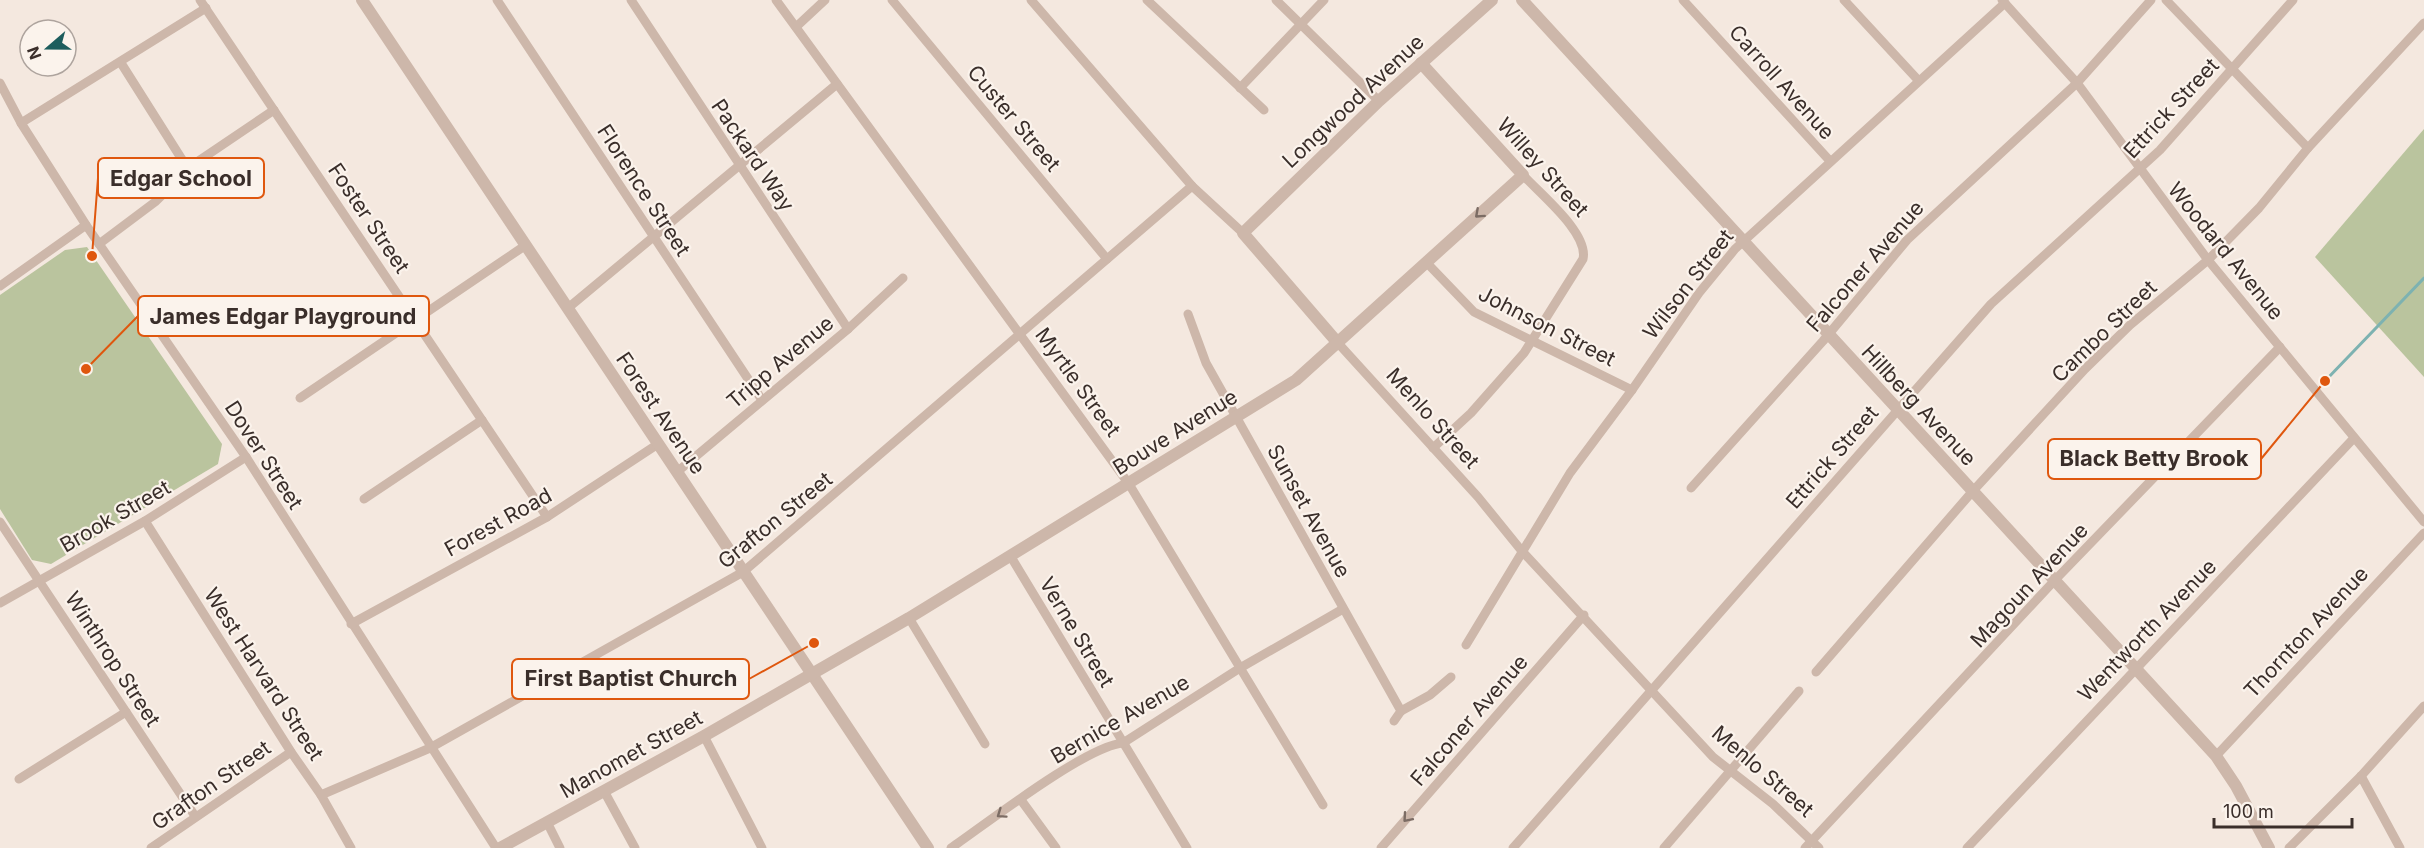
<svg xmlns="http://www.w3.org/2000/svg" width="2424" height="848" viewBox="0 0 2424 848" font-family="Inter,sans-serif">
<rect width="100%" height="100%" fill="#f4e8df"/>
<g fill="#bac49e">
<path d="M2424 129V377L2315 257Z"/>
<path d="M87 247 222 444 218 464 51 564 32 560 0 509V295L65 250Z"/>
</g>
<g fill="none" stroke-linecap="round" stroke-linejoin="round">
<path stroke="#7db2b1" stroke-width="3" d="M2325 381 2424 278"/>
<g stroke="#cdb7aa" stroke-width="9">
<path d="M200 0 547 517"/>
<path d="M497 0 762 400"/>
<path d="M631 0 848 329"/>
<path d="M776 0 1129 484 1323 805"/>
<path d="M892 0 1107 259"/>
<path d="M1031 0 1192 186 1243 233"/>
<path d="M1147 0 1264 110"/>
<path d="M1276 0 1379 101"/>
<path d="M1683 0 1830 161"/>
<path d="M1844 0 1918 80"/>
<path d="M2002 0 2077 83 2208 260 2424 522"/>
<path d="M2166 0 2308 148"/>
<path d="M796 27 825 0"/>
<path d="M121 63 188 169"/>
<path d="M0 83 21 123 86 225 246 457 496 848"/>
<path d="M1240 88 1324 0"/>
<path d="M21 123 206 8"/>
<path d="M99 244 155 202 194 164 274 110"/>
<path d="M1426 262 1474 312 1632 390"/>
<path d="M0 286 86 225"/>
<path d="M568 308 837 84"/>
<path d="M1188 314 1206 363 1401 711 1394 721"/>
<path d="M1337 342 1478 497 1521 550 1713 757 1773 804 1819 848"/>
<path d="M300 398 526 245"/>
<path d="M1433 448 1471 413 1524 353 1583 259C1589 233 1540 194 1523 175"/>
<path d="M677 472 848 329 903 278"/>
<path d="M1691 488 1823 341 1907 240 2077 83 2151 0"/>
<path d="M364 499 482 420"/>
<path d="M145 521 291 752 321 795 351 848"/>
<path d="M0 522 195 816"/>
<path d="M1011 557 1187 848"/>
<path d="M0 603 145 521 246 457"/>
<path d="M909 618 985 744"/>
<path d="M351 624 547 517 658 444"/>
<path d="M1466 645 1570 473 1632 390 1699 293 1735 249 2005 3"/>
<path d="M1816 672 1972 492 2085 369 2130 325 2208 260 2259 208 2308 148 2424 23"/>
<path d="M1401 711 1430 695 1451 677"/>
<path d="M704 736 762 848"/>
<path d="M2216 756 2424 533"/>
<path d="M2361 776 2400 848"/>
<path d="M19 779 126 712"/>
<path d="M604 791 635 848"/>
<path d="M321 795 430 748 743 572 1192 186"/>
<path d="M1021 800 1056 848"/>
<path d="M547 822 560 848"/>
<path d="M151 848 291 752"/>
<path d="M951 848C986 824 1086 746 1123 743L1240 668 1343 609"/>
<path d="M1381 848 1584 615"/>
<path d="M1513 848 1991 304 2160 150 2293 0"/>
<path d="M1664 848 1799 691"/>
<path d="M1805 848 2055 580 2280 347"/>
<path d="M1967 848 2354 438"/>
<path d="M2289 848 2361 776 2424 706"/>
</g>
<g stroke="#cdb7aa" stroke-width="12">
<path d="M362 0 928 848"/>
<path d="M1522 0 2216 756 2236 786 2269 848"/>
<path d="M1337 342 1243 233 1379 101 1492 0"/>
<path d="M500 848 704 736 909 618 1296 380 1523 175 1421 63"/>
</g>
</g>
<defs><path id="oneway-chevron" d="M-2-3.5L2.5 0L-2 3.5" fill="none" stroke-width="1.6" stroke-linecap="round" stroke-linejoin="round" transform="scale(1.5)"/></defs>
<g stroke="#7c6c64">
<use href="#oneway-chevron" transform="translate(1479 214) rotate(138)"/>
<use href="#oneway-chevron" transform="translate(1001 814) rotate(145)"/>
<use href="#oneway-chevron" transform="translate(1407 818) rotate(131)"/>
</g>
<g text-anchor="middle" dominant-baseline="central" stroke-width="4.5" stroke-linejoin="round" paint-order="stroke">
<g font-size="21" fill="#3a2e2a" stroke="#fbf3ec">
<text transform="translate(1782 82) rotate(48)">Carroll Avenue</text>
<text transform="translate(1353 101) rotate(-43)">Longwood Avenue</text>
<text transform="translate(2171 108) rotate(-47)">Ettrick Street</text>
<text transform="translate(1014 118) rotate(50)">Custer Street</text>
<text transform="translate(753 155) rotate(56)">Packard Way</text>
<text transform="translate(1543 167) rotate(48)">Willey Street</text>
<text transform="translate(644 190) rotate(57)">Florence Street</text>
<text transform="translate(369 218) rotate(56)">Foster Street</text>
<text transform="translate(2226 251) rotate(51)">Woodard Avenue</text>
<text transform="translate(1865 266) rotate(-49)">Falconer Avenue</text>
<text transform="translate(1688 284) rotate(-52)">Wilson Street</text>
<text transform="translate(1547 326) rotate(27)">Johnson Street</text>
<text transform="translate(2104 331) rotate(-44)">Cambo Street</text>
<text transform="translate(780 362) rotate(-40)">Tripp Avenue</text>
<text transform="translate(1078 382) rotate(54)">Myrtle Street</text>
<text transform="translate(1919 405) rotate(47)">Hillberg Avenue</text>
<text transform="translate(661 413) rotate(56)">Forest Avenue</text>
<text transform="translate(1433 418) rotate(48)">Menlo Street</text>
<text transform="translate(1175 432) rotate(-32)">Bouve Avenue</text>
<text transform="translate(264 455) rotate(57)">Dover Street</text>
<text transform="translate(1832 457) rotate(-49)">Ettrick Street</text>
<text transform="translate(1309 511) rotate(61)">Sunset Avenue</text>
<text transform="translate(115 516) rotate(-30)">Brook Street</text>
<text transform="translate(775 520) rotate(-39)">Grafton Street</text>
<text transform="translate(498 522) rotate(-29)">Forest Road</text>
<text transform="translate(2029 585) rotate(-47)">Magoun Avenue</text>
<text transform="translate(2147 630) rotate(-46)">Wentworth Avenue</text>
<text transform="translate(1077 632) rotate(59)">Verne Street</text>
<text transform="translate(2306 632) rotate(-47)">Thornton Avenue</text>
<text transform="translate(113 659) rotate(57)">Winthrop Street</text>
<text transform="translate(264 674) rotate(57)">West Harvard Street</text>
<text transform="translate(1120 719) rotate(-30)">Bernice Avenue</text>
<text transform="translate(1469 720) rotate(-49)">Falconer Avenue</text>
<text transform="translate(631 754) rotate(-29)">Manomet Street</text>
<text transform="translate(1763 771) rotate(41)">Menlo Street</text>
<text transform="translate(211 785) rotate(-35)">Grafton Street</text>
</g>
</g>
<path fill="none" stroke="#df570e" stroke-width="2" d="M92 256L98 178M86 369L138 316M2325 381L2261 459M814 643L749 679"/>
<g fill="#df570e" stroke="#fbf3ec" stroke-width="2">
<circle cx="92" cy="256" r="6"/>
<circle cx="86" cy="369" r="6"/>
<circle cx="2325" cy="381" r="6"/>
<circle cx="814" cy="643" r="6"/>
</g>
<g fill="#fbf3ec" stroke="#df570e" stroke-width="2">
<rect x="98" y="158" width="166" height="40" rx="6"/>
<rect x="138" y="296" width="291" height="40" rx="6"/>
<rect x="2048" y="439" width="213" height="40" rx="6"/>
<rect x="512" y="659" width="237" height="40" rx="6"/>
</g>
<g font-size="22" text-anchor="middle" font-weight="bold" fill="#3a2e2a">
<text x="181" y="186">Edgar School</text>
<text x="283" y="324">James Edgar Playground</text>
<text x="2154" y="466">Black Betty Brook</text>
<text x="631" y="686">First Baptist Church</text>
</g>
<g transform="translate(48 48) rotate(250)"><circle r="28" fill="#fbf3ec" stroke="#aea49e" stroke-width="1.5"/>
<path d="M0-4.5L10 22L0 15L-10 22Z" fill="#1d5d5d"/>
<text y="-9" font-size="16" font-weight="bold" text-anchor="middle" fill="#3a2e2a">N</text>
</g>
<path d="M2214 818v9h138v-9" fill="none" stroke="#3a2e2a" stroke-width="3"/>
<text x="2223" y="818" font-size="18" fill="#3a2e2a" stroke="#fbf3ec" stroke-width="4.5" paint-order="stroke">100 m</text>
</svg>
